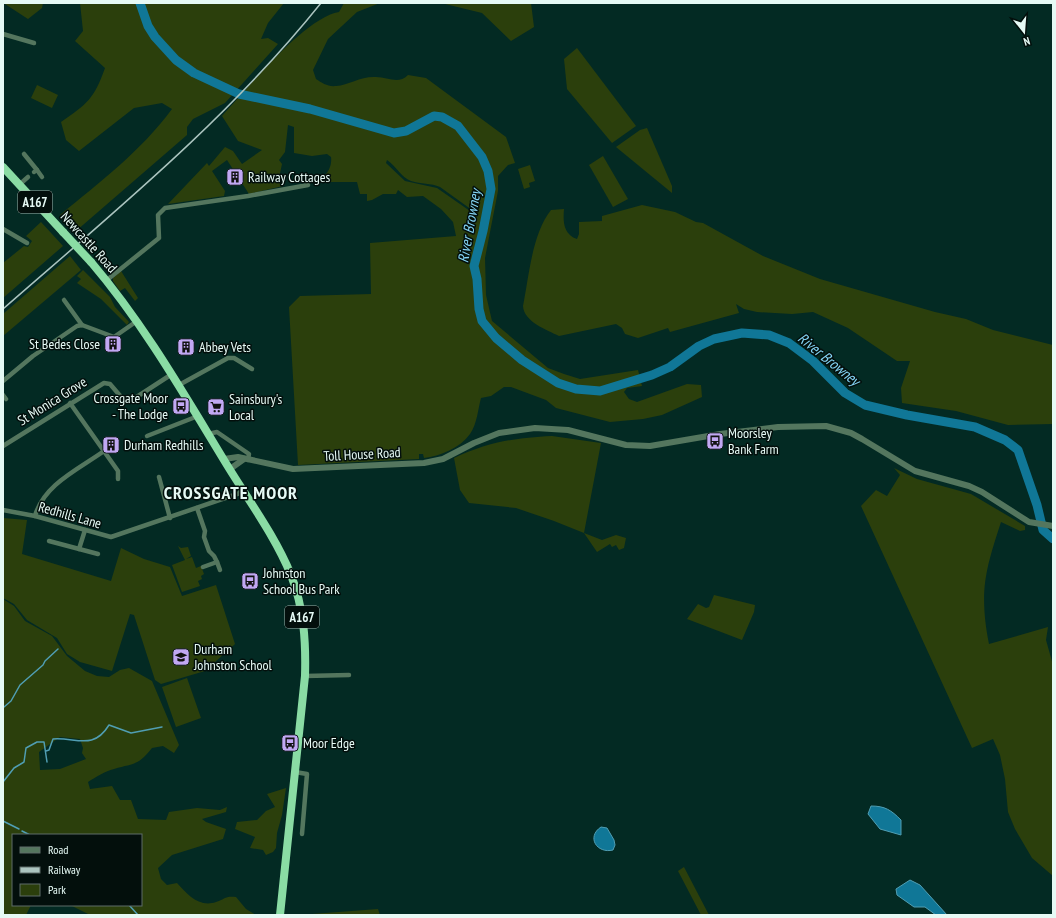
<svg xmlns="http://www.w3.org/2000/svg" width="1056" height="918" viewBox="0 0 1056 918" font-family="'PT Sans Narrow',sans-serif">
<rect width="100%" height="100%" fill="#032a23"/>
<g fill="#2b3f0c" fill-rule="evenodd">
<path d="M43 3 42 8 28 19 5 4Z"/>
<path d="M80 3H284L268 23 261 39 268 38 278 44 225 103 193 119 187 127V135L76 231 60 215C100 182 141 151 172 109L162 103 134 108 79 151 66 140 61 122C87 104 94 99 105 68L75 41 83 31Z"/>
<path d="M344 3H380L357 12 328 39 313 70 316 79C322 83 328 87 336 86 349 85 361 76 376 77 388 77 398 85 408 75L426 78 506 137 515 163 508 165 498 176V191L485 258 486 295 492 321 548 368 564 374 580 379 638 370 642 386 627 388 624 392 629 399 637 402 687 384 701 385 702 397 662 415 643 419 610 422 556 408 546 400 511 387H504L491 396 481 398C478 409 477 424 470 434 460 448 440 456 424 458L423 454H419V459L298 465 289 307 300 296 371 294 370 243 456 236 453 222 441 209 423 196 407 197 398 190 396 194H383L372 200 367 201V194H360L357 182H326L323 176C329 173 332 164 331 157L327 154 312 156 294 153V127L288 125 285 152 279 160 282 164 279 178 280 182 284 183 283 186 249 194 227 160 212 171 225 191 224 196 168 204 207 163 209 166 225 147 233 151 242 164 262 150 238 141 222 116C247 89 304 18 339 12ZM387 160C396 166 401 177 411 181 421 184 431 183 440 187L472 210 470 211 437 188 405 181 386 163Z"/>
<path d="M441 3H531L534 27 511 41 482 13Z"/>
<path d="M577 48 636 126 612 143 567 89 564 59Z"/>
<path d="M37 85 58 95 52 108 31 98Z"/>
<path d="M647 128 672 186V193L616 147 640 130Z"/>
<path d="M603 156 628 199 613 207 589 165Z"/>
<path d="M530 165 535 181 529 183 530 187 524 189 518 169Z"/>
<path d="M642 205 675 212 696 222 703 223 763 256 820 279 935 312 966 319 993 330 1053 345V424L1008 425 956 411 902 403 901 388 910 361H897L848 328 813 312 792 314 757 312 744 309 736 304 739 313 670 332 668 328 638 338 625 334 622 328 616 324 559 336C547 330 524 322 523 306 529 276 532 234 551 210L564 209C563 221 563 234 577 239L579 234V222L602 221V216Z"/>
<path d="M41 222 63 246 3 298V263L24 246 28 247 32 241 26 236Z"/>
<path d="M70 256 81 270 3 336V314Z"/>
<path d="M83 270 110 297 115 307 129 322 127 325 101 299 77 283 81 279 77 276Z"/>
<path d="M121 271 138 298 135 301 125 288 120 291 113 281V278Z"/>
<path d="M552 436 601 443 584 533 602 540 616 535 626 538 624 548 619 550 616 545 612 547 610 544 597 552 584 533 554 521 516 508 469 503 460 490 454 458C489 442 513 438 552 436Z"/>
<path d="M894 468 917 479 971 494 1025 526V530L1020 531 1001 522C985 571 979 592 989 644L1048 627 1046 640 1053 665V876L1032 858 1015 829 1008 812 1005 779 1000 755 993 739 972 748 861 506 876 490 887 496 900 475Z"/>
<path d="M3 518 27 520 22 554 111 581 121 548 144 559 170 567 182 596 216 585 235 644 205 671 161 684 155 680 134 615 130 614 112 671 80 662 67 654 57 638 27 620 14 604 3 598Z"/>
<path d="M178 546 181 548 188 547 191 556 186 559 192 557 196 568 201 566 204 574 201 576 202 579 198 581 200 586 182 592 172 565 185 560Z"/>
<path d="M714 595 755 605 754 612 742 640 687 619 698 604 706 608 709 607Z"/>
<path d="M3 599 14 606 25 621 52 636 67 656 85 671 97 676 109 677 120 670 129 668 152 681 179 745 174 753 163 746 152 748C138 766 134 763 114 769 105 771 96 777 88 782L90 789 112 786 120 800H131L138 819 166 820 169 812 197 808 220 810 227 807 226 812 202 819 206 822 226 829 223 839 172 855 158 868 161 879 167 885 177 883C187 894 199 908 216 902 226 899 224 896 236 897L246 909 256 915H90L70 905H141V835H13V905H31L26 915H3ZM60 737 80 739 83 748 82 753 86 759 60 769 40 770 39 752Z"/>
<path d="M187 678 201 718 176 727 162 687Z"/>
<path d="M286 788 282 815 277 833 276 848 273 852 266 855 263 850 250 848 255 837 235 829 237 822 257 820 266 811 275 807 267 794Z"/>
<path d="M684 867 709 915H701L678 871Z"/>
<path d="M378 909 380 915H312V914Z"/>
</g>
<g fill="#107797" stroke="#509eb3">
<path d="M871 806C885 806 891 810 901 820V835L880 829 868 814Z"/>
<path d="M601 827 607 828 614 840 615 845 613 850C597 854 586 837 601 827Z"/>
<path d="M910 880 920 885 947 915H936L925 907H914L897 895 896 889Z"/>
</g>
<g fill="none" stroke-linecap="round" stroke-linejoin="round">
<g stroke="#509eb3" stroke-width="1.5">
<path d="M4 707 11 701 20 685 43 665 45 661 58 649"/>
<path d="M46 751 49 750 53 739C76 737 93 751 109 725L131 733 162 727"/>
<path d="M3 782 14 768 24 762 26 748 37 742H44L47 762"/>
<path d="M3 821 19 829"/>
<path d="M22 831 30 835"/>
<path d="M129 905 138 915"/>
</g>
<path stroke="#107797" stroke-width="9" d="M140 3 148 26 155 37 176 60 194 73 239 94 310 109 394 133 406 131 434 116 442 117 458 126 482 157 488 171 491 189 483 231 474 266 477 279 479 309 482 321 496 338 522 360 558 383 576 389 600 391 652 375 670 367 699 346 714 339 742 333 769 335 789 343 813 361 845 393 865 405 907 415 975 427 1005 440 1018 450 1037 505 1043 530 1053 539"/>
<g stroke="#54765e" stroke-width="4.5">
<path d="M3 34 34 43"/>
<path d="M24 154 37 170 34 172"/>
<path d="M37 170 42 177"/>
<path d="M19 185 28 177"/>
<path d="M3 229 27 243"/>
<path d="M107 280 159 238 158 215 165 208 248 196 308 185"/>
<path d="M64 300 82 325"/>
<path d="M3 381 33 356 77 326 82 325 114 337 137 321"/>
<path d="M179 385 228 358H234L252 369"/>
<path d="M3 395 6 399"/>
<path d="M70 403 118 471V479"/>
<path d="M208 434 217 432 249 454 248 460"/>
<path d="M147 436 198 416"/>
<path d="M3 446 104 383 110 384 122 398 132 400 172 374"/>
<path d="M159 477 170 518"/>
<path d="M197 508 205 531 204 537 209 551 214 556 217 562 203 567"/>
<path d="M3 510 35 516 111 537 243 492"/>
<path d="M35 516C44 484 79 469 104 451"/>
<path d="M49 541 98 554"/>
<path d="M79 549 85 530"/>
<path d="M217 562 220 570"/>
<path d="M305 676 349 675"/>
<path d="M295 772 307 774 302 834"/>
</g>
<g stroke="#54765e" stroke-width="6">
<path d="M224 459 238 457 293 469 424 463 443 459 474 443 499 433 535 428 568 430 626 445 650 446 720 434 778 427 826 426 851 433 862 439 915 471 969 486 982 492 1029 522 1053 526"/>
<path d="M230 469 244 459"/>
</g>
<g stroke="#8adca4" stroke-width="8">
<path d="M3 167 63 232"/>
<path d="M91 262C144 324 185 396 227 465 249 501 275 536 291 575 304 608 306 642 305 676L280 915"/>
</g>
<path stroke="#abc4bf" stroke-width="1.5" d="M3 309C114 212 229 118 321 3"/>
<path stroke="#8adca4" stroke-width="8" d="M63 232 91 262"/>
</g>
<defs>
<symbol id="building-square" viewBox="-11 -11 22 22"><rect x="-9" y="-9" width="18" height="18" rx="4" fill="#c1a8f3" stroke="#030f0c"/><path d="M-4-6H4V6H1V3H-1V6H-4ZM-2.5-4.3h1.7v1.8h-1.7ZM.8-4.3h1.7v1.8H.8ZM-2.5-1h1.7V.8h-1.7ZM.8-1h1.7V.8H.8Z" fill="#111"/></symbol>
<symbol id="bus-square" viewBox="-11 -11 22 22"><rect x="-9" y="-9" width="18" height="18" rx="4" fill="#c1a8f3" stroke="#030f0c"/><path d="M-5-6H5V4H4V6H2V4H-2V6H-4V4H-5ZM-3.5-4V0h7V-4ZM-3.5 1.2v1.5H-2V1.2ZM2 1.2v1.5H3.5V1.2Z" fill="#111"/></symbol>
<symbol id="supermarket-square" viewBox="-11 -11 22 22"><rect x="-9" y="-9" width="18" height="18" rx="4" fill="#c1a8f3" stroke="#030f0c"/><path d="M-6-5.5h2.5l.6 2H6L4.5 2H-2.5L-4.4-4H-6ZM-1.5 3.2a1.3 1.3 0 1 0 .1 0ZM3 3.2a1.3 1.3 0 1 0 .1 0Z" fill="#111"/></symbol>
<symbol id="school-square" viewBox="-11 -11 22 22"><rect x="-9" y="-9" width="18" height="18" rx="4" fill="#c1a8f3" stroke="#030f0c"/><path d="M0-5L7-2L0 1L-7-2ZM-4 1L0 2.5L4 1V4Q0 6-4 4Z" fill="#111"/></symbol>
</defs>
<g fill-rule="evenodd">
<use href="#building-square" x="225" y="167" width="20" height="20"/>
<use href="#building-square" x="103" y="334" width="20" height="20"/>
<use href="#building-square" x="176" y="337" width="20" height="20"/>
<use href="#bus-square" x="171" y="396" width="20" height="20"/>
<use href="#supermarket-square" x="206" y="397" width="20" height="20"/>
<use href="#bus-square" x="705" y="431" width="20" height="20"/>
<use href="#building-square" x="101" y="435" width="20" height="20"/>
<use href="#bus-square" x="240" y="571" width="20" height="20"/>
<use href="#school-square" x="171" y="647" width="20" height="20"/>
<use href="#bus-square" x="280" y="733" width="20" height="20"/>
</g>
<g text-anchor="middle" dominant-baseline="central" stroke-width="3" stroke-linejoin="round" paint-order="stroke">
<g fill="#030f0c" stroke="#a2b4af" stroke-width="1">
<rect x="18" y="191" width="34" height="22" rx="3"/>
<rect x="285" y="606" width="34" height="22" rx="3"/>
</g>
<g font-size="13" font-weight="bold" fill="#e6faf5">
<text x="35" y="202">A167</text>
<text x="302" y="617">A167</text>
</g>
<g font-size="14" fill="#e6faf5" stroke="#030f0c" text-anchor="start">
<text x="248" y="177">Railway Cottages</text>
<text x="100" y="344" text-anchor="end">St Bedes Close</text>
<text x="199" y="347">Abbey Vets</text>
<text x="168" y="398" text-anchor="end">Crossgate Moor<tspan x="168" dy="16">- The Lodge</tspan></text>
<text x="229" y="399">Sainsbury's<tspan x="229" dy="16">Local</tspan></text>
<text x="728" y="433">Moorsley<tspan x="728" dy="16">Bank Farm</tspan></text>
<text x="124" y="445">Durham Redhills</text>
<text x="263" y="573">Johnston<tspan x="263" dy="16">School Bus Park</tspan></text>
<text x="194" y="649">Durham<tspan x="194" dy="16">Johnston School</tspan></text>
<text x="303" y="743">Moor Edge</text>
</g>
<g font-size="14" fill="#e6faf5" stroke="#030f0c">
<text transform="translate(89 242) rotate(48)">Newcastle Road</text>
<text transform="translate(52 401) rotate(-32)">St Monica Grove</text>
<text transform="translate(362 454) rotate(-3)">Toll House Road</text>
<text transform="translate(70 515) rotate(16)">Redhills Lane</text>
</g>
<g font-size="15" font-style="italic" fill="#84d4f5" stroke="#030f0c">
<text transform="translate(469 226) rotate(-80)">River Browney</text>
<text transform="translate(829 359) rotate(39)">River Browney</text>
</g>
<g font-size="18" font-weight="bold" letter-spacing="1" fill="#e6faf5" stroke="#030f0c">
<text x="231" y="492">CROSSGATE MOOR</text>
</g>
</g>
<rect width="1056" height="918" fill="none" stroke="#e6faf5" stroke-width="8"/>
<rect x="12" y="834" width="130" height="72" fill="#030f0c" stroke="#5e6d69"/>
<rect x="20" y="847" width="20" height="6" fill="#54765e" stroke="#5e6d69"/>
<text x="48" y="854" font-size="12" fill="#e6faf5">Road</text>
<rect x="20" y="867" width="20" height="6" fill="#abc4bf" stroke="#5e6d69"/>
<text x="48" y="874" font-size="12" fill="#e6faf5">Railway</text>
<rect x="20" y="884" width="20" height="12" fill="#2b3f0c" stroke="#5e6d69"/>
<text x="48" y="894" font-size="12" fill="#e6faf5">Park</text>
<g transform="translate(1024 32) rotate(163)" stroke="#030f0c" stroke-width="3" paint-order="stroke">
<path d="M0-3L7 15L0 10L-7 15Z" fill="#e6faf5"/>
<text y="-6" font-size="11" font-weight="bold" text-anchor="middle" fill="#e6faf5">N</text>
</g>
</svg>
